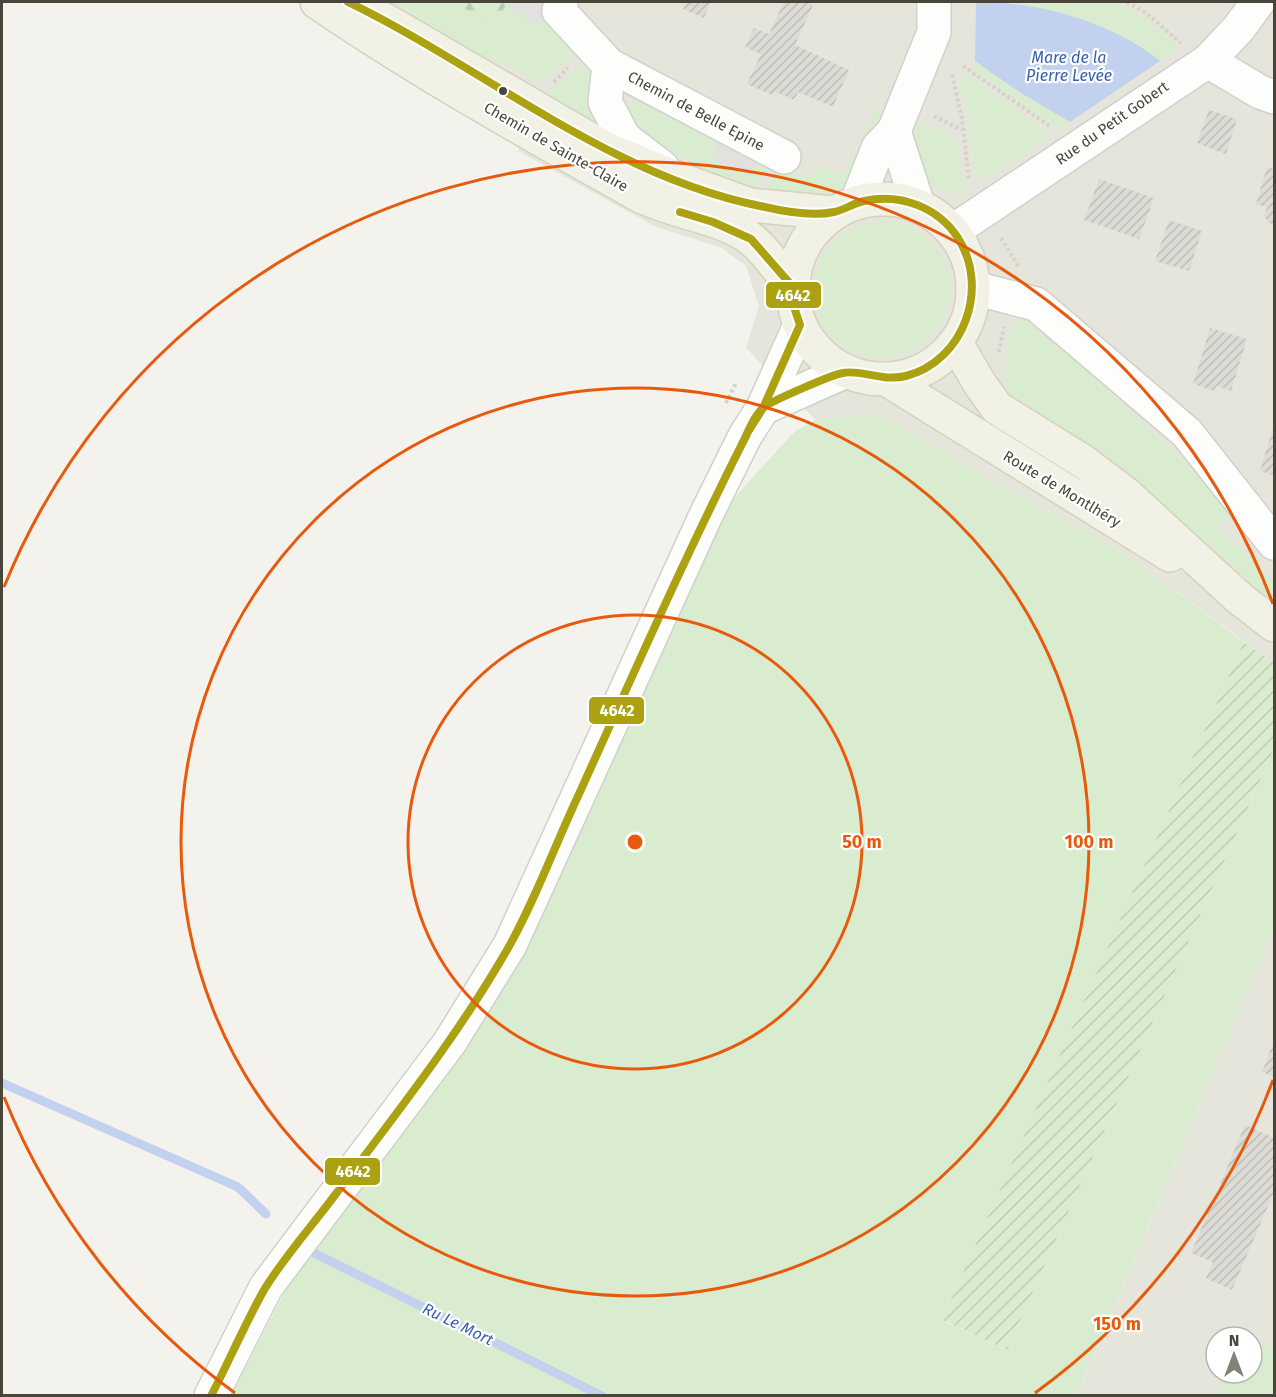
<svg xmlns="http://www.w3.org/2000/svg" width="1276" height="1397" viewBox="0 0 1276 1397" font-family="'Fira Sans',sans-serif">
<defs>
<pattern id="forest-firs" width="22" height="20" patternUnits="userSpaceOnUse" patternTransform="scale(1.5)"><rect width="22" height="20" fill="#daeccf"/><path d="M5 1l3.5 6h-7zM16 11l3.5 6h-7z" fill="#bdccb2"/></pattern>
<pattern id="garden-furrows" width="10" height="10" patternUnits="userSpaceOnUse" patternTransform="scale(1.5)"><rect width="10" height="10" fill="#daeccf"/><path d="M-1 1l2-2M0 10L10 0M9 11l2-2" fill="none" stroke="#bdccb2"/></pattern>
<pattern id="building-hatch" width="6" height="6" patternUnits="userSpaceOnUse" patternTransform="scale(1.5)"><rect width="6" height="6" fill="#dcdbd6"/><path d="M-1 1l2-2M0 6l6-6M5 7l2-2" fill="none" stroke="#bebdb8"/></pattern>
</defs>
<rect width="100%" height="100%" fill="#f3f2ed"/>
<g fill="#e6e5db">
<path d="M369 2H1274V663L1125 554 1001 486 883 416 816 420 746 348 759 306 746 266 722 248 656 227 518 151 523 140Z"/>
<path d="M1274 927V1348L1252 1339V1337H1216V1373H1227L1218 1395 1077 1396Z"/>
</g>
<g fill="#daeccf">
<path d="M369 2H449L496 22 506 4 533 26 548 10 559 23 556 34 574 53 542 83 491 57 484 65Z"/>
<path d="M1012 2H1119L1146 19 1177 47 1160 61C1115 25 1065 17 1012 2Z"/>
<path d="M588 58 594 65 605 123 599 128 547 98 553 88Z"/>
<path d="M975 61 1021 93 1070 122 1058 130 971 67Z"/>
<path d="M967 73 1051 136 982 181 974 168 968 112 959 81Z"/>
<path d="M640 97 721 134 712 159 762 156 773 162 752 188 689 162 634 132 626 115 632 100Z"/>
<path d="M877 105 882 106C873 127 870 157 855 175 834 202 791 195 763 192L783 165 809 177 817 165 843 175Z"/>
<path d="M917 122 955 137 967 194C919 196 914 162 917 122Z"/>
<circle cx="882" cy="289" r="68"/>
<path d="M1021 311 1202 477 1233 509 1218 527 1274 581V604L993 385 1004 377 1010 332Z"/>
<path d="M875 414 883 416 1001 486 1125 554 1244 642 943 1321 1007 1350 1274 749V927L1077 1395 231 1396 287 1288 339 1210 434 1089 725 508 795 431 816 420Z"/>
<path d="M1252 1339 1274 1348V1395H1218L1227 1373H1252Z"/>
</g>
<path fill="url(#forest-firs)" d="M449 2H508L496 22Z"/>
<path fill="url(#garden-furrows)" d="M1244 642 1274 663V749L1007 1350 942 1320Z"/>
<g fill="#e2e1dd">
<path d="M508 2H539L548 10 533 26 506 4Z"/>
<path d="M721 134 762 156 752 176 712 159Z"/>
</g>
<path fill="#c1d1ee" d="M976 2C1037 1 1112 22 1160 61L1070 122 1021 93 975 61Z"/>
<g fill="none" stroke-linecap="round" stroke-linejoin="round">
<g stroke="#c1d1ee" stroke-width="9">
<path d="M2 1083 238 1187 266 1214"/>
<path d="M314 1253 602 1396"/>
</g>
</g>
<g fill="url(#building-hatch)">
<path d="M686 2H711L704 18 683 9Z"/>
<path d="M784 2H807L813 5 795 45 849 70 833 107 798 92 794 100 774 91 772 95 747 84 761 54 745 47 754 28 769 34Z"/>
<path d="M1209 110 1237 119 1226 154 1197 143Z"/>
<path d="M1267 167 1274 169V225L1268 222 1264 215 1267 207 1256 204Z"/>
<path d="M1099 179 1154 198 1139 239 1084 220Z"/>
<path d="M1169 220 1202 231 1189 271 1155 261Z"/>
<path d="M1210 328 1247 339 1231 391 1216 386 1214 391 1193 384Z"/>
<path d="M1274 425V469L1272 475 1260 471Z"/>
<path d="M1274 1041V1077L1262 1072Z"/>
<path d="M1245 1125 1274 1138V1192L1232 1290 1206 1278 1213 1262 1191 1253Z"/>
</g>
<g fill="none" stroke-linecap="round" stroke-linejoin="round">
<defs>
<g id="minor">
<path d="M561 2 559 11 609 65 784 157"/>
<path d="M1208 61 1260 92 1274 97"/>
<path d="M609 65 605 102 624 138 662 167"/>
<path d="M894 131 918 205"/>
<path d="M857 202 878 148 894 131 934 32V2"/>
<path d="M953 231 1208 61 1239 28 1258 2"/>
<path d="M974 288 1036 304 1187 433 1274 543"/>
<path d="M763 408 846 371"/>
<path d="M211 1396 266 1287 450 1042 510 945 706 515 745 436 763 408 800 325"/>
</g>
<g id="major">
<path d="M317 2C420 72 528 133 637 194 670 212 724 217 751 239 767 251 779 272 793 287"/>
<path d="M348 2 385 20 608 150 681 180 750 205 833 213"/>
<circle cx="883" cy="289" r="90"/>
<path d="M956 343 980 384 997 408 1084 462 1126 494 1239 598 1274 625"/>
<path d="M886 379 1170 555"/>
</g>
</defs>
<use href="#minor" stroke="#d1d0cb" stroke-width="36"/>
<use href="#major" stroke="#d4d2bc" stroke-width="36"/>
<g stroke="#d3d2cb" stroke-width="4" stroke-dasharray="3 3" stroke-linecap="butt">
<path d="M1127 2 1146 13 1181 43"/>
<path d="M963 66 1051 127"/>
<path d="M952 75 962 118 969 181"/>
<path d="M554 82 568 68"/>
<path d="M934 116 962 130"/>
<path d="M1001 238 1019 267"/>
<path d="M999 352 1004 327"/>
<path d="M726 403 736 383"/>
</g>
<use href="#minor" stroke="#fdfdfc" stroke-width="33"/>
<use href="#major" stroke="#f1f1e6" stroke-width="33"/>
<defs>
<g id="bus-1">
<path d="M680 212 713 222 751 239 793 287 794 307 800 325 763 408 749 430"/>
<path d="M211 1396C229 1361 245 1324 264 1290 284 1257 312 1226 335 1195 395 1115 457 1037 507 950 535 901 555 845 579 794 632 677 684 559 742 444 748 433 754 415 764 407 772 401 833 374 843 373 860 369 882 382 906 376 964 361 990 288 958 238 938 207 900 193 864 201 853 203 845 210 834 212 812 217 781 211 760 206 608 175 484 68 348 2"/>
</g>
</defs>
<use href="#bus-1" stroke="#fff" stroke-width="12"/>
<use href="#bus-1" stroke="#aca211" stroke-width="8"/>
</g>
<g fill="none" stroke="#e8590c" stroke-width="3">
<circle cx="635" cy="842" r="227"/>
<circle cx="635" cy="842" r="454"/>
<path d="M1273 1080A681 681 0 0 1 1035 1393M235 1393A681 681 0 0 1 4 1097M4 587A681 681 0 0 1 1273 604"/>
</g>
<circle fill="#494639" stroke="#fff" stroke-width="2" cx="503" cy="91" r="5"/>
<g text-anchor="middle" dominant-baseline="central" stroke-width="4.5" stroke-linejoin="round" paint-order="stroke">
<g font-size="15" fill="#494639" stroke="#fff">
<text transform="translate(696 111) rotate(28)">Chemin de Belle Epine</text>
<text transform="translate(1112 123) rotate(-35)">Rue du Petit Gobert</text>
<text transform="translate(556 147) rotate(30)">Chemin de Sainte-Claire</text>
<text transform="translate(1062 489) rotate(31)">Route de Montlhéry</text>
</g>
<g font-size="16" font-style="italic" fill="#3661b1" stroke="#fff">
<text x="1069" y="57">Mare de la<tspan x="1069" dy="18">Pierre Levée</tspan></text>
<text transform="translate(458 1324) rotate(26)">Ru Le Mort</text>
</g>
</g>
<circle cx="635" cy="842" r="9" fill="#e8590c" stroke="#fff" stroke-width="3"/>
<g font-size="18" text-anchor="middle" font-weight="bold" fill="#e8590c" stroke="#fff" stroke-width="4.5" stroke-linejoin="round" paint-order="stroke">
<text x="862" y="848">50 m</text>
<text x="1089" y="848">100 m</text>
<text x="1117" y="1330">150 m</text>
</g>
<g stroke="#fff" stroke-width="2">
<rect x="765" y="281" width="57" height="28" rx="6" fill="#aca211"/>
<rect x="588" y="696" width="57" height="29" rx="6" fill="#aca211"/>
<rect x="324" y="1157" width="57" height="29" rx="6" fill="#aca211"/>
</g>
<g font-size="16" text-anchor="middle" font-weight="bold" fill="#fff">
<text x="793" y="301">4642</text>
<text x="617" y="716">4642</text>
<text x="353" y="1177">4642</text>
</g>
<rect width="1276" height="1397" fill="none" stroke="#494639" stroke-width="6"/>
<g transform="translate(1234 1355)"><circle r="28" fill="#ffffff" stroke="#b6b5b0" stroke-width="1.5"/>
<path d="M0-4.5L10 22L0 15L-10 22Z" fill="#848278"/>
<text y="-9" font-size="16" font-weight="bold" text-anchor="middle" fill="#494639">N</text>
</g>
</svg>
